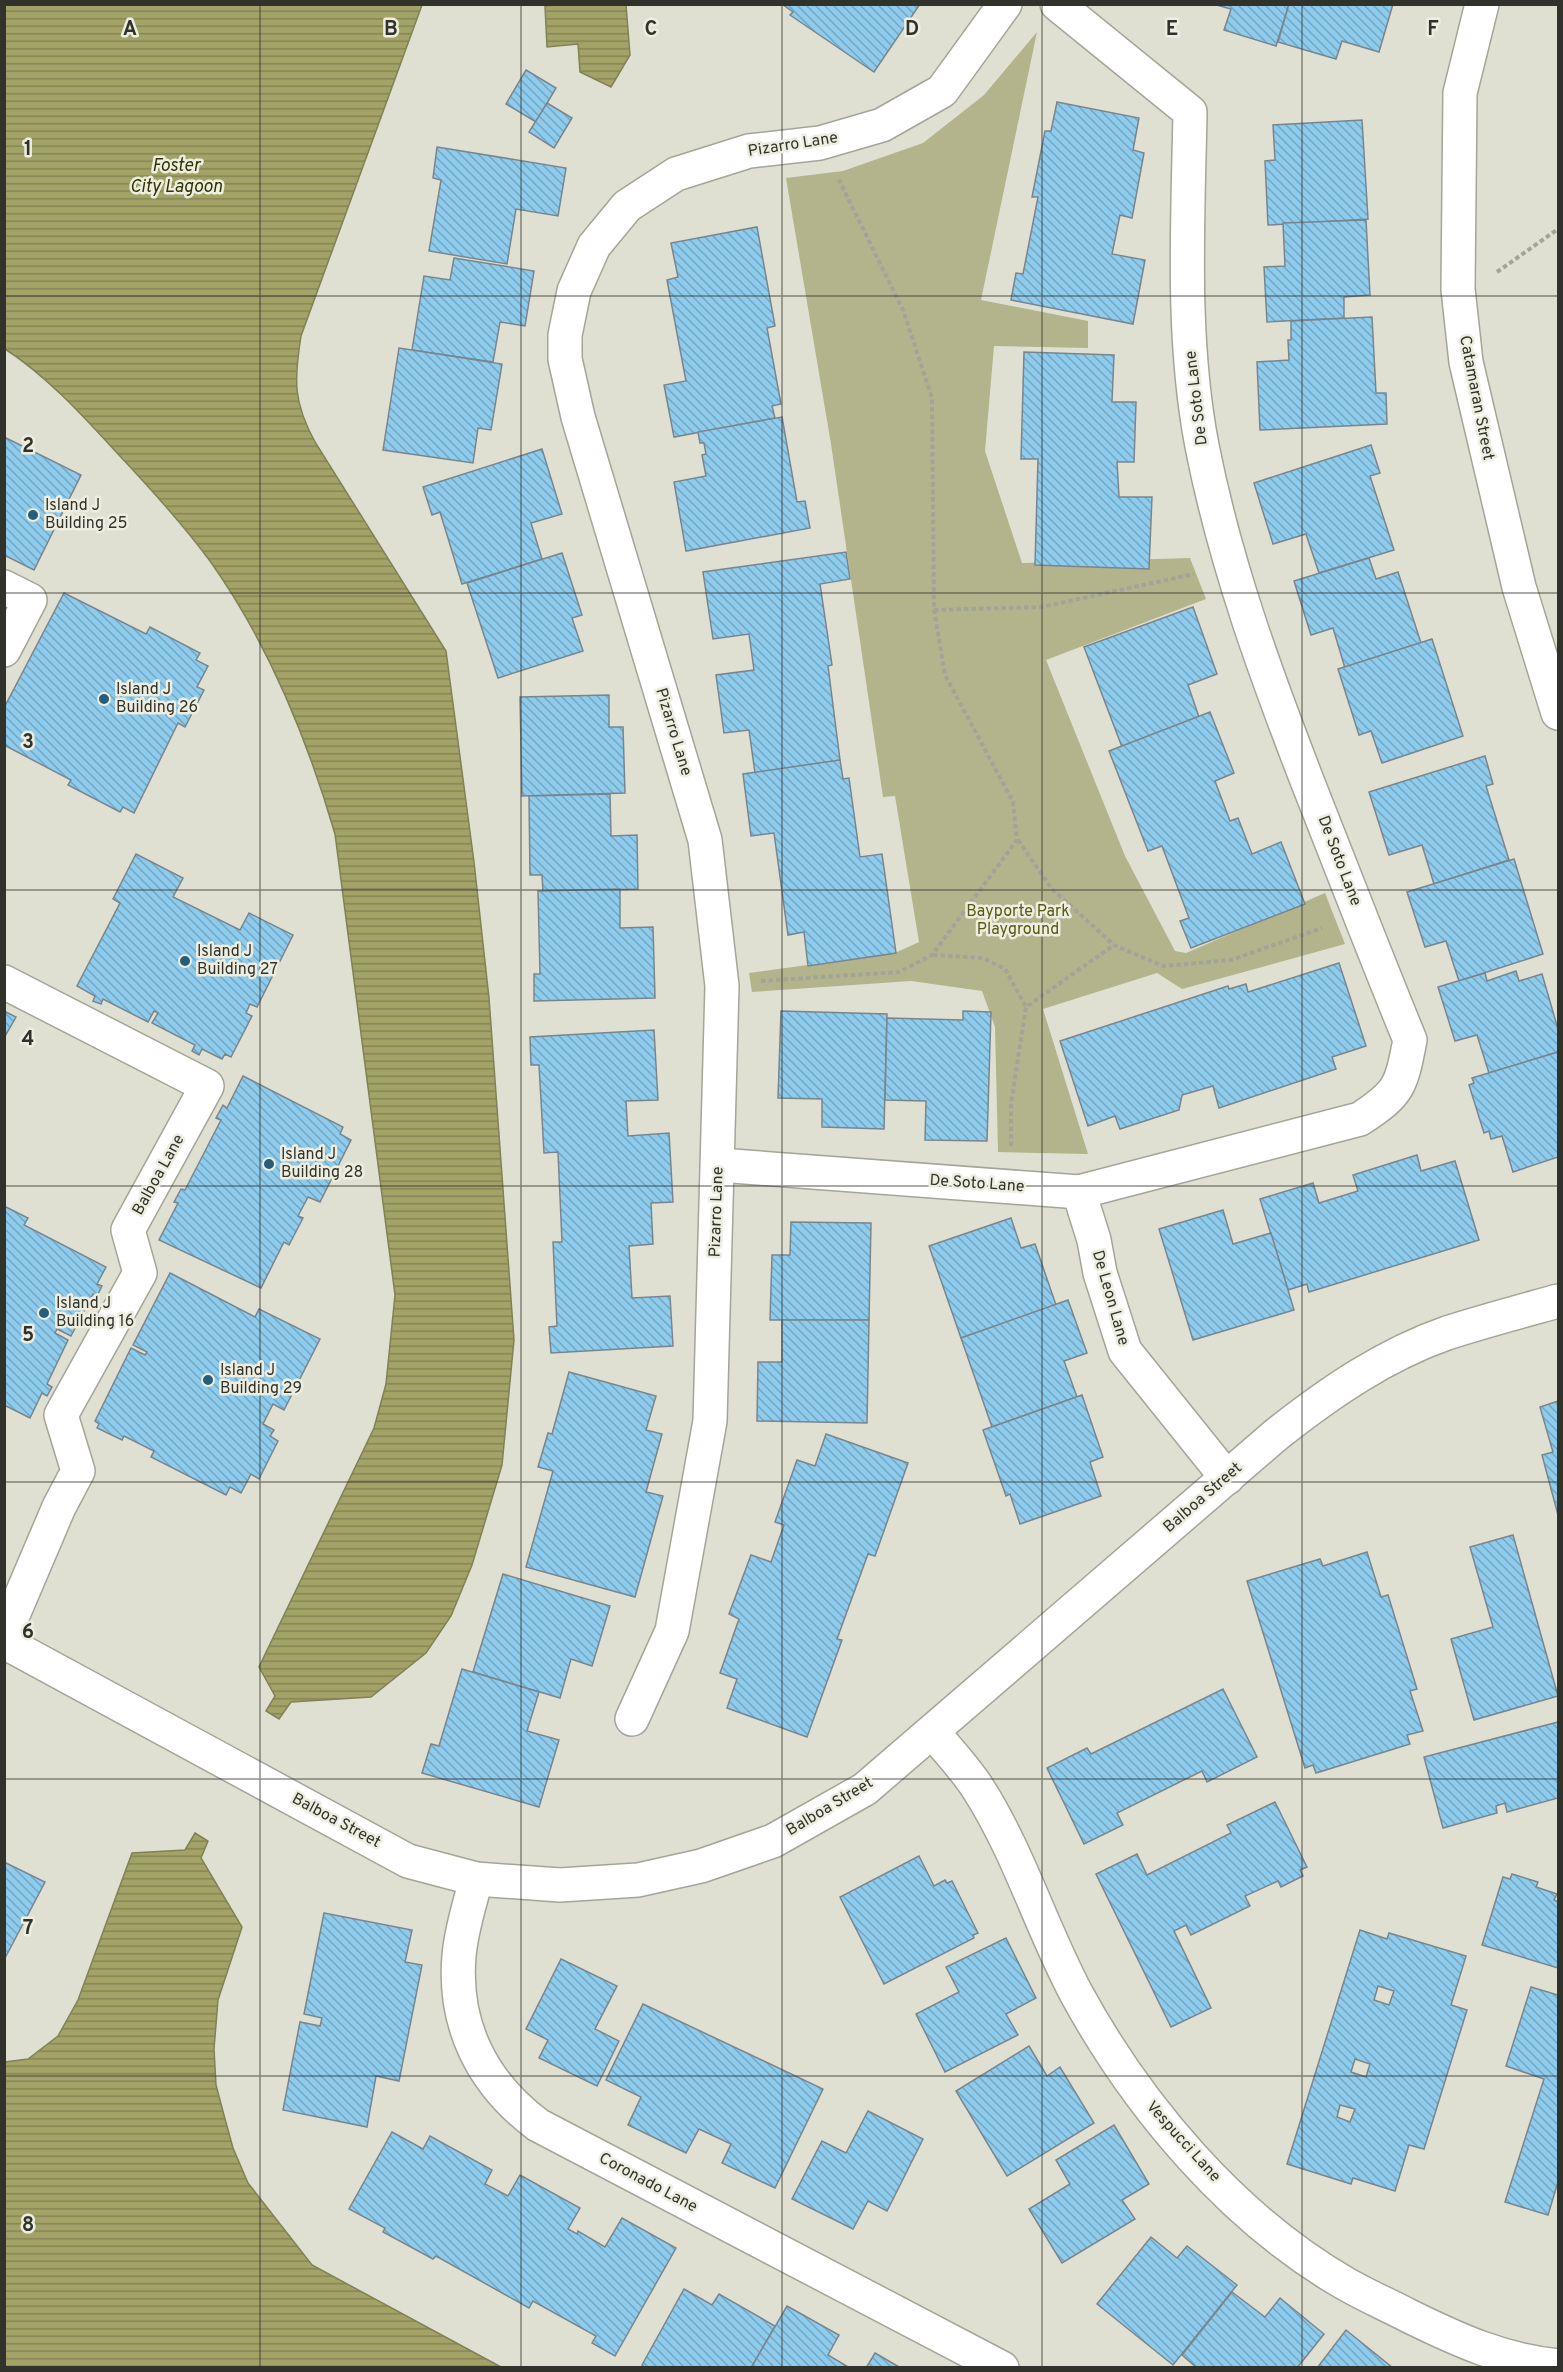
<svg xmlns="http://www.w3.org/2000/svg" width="1563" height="2372" viewBox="0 0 1563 2372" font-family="Overpass,sans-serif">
<defs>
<pattern id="water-rules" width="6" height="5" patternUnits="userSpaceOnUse" patternTransform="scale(1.5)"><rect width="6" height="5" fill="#a3a368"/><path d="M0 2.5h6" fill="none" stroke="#858556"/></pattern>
<pattern id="building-back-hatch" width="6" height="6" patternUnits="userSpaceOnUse" patternTransform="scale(1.5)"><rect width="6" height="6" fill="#8eccee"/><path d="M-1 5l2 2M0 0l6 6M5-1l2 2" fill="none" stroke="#75a6c1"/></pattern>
</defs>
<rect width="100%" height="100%" fill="#e0e0d2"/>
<path fill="#b3b48c" d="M1037 32 981 300 1088 321V348L994 346 985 451 1022 563 1190 558 1206 599 1046 660 1125 856 1175 951 1186 953 1325 893 1345 944 1182 989 1157 973 1043 1009 1088 1154 998 1152 995 1027 982 991 911 981 752 992 749 973 895 953 919 942 895 796 883 797 831 444 786 178 843 171 923 143 984 95Z"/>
<g fill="url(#water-rules)" stroke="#818156" stroke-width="1.5">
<path d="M564 4 626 5 630 55 611 87 580 72 578 44 547 47 545 6Z"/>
<path d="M4 5H422L301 336C294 380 293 402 315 442L446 651 474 862 489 998 514 1340 502 1465 472 1565 451 1616 426 1653 371 1697 291 1702 279 1719 266 1711 275 1696 259 1667 374 1428 386 1384 395 1295 335 834C307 738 269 644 210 561 182 523 150 488 118 454 84 417 47 376 5 349Z"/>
<path d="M195 1833 208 1841 201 1858 242 1927 218 2000 214 2049 216 2085 225 2119 233 2148 248 2183 312 2265 501 2367H5V2062L28 2059 58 2036 78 2000 132 1853 185 1850Z"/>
</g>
<g fill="url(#building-back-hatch)" stroke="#79858d" stroke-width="1.5" fill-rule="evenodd">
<path d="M782 4H920L874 72 790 15 793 12Z"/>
<path d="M1213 4H1289L1276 46 1224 30 1231 9Z"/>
<path d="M1289 4H1393L1379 52 1342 41 1336 59 1278 42Z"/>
<path d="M526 70 556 88 536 122 506 104Z"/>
<path d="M1057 102 1139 118 1133 150 1144 153 1132 218 1120 215 1112 254 1145 260 1133 324 1011 300 1016 273 1023 274 1038 197H1032L1045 131H1051Z"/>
<path d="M547 103 572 118 554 148 529 132Z"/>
<path d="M1362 120 1368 219 1268 225 1265 161 1275 160 1273 125Z"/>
<path d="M437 147 566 168 558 216 516 209 507 264 429 251 441 180 433 178Z"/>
<path d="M1366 220 1370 295 1344 297V318L1267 322 1264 267 1285 266 1283 223Z"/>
<path d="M757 227 775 326 767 328 781 404 772 406 775 418 674 437 664 385 686 381 667 280 678 277 671 243Z"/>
<path d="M454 258 534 271 525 326 500 322 493 362 412 350 424 276 450 280Z"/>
<path d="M1372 317 1376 393H1386L1387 424 1260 430 1257 362 1289 360 1288 340H1291V321Z"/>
<path d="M399 348 502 364 491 430 478 428 473 463 383 450Z"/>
<path d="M1024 352 1114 355 1112 402H1136L1134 462H1117L1119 497H1152L1149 569 1035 565 1038 459H1021Z"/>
<path d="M782 417 797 502 805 501 810 528 686 551 674 482 706 476 702 455 706 454 704 443H700L698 432Z"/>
<path d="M4 437 81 475 34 570 4 555Z"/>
<path d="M1371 445 1380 473 1370 476 1394 550 1319 573 1306 534 1273 544 1254 483Z"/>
<path d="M542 449 562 514 531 523 542 559 462 584 440 512 432 515 423 487Z"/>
<path d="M846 552 850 579 820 584 832 665 828 666 840 760 755 773 749 730 724 733 716 675 754 670 749 634 713 639 703 572Z"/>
<path d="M562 553 582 615 572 618 583 651 498 678 467 583Z"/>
<path d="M1369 558 1376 579 1398 572 1421 643 1345 668 1333 628 1311 635 1294 581Z"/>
<path d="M64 593 146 634 150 627 200 653 196 660 208 666 197 687 204 690 185 727 178 723 134 813 123 807 120 812 68 785 71 780 4 745V708Z"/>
<path d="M1193 607 1217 674 1188 685 1199 717 1122 747 1084 647Z"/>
<path d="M1432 639 1463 736 1382 763 1371 731 1359 735 1338 669Z"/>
<path d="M609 695V727H623L625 793 522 796 520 697Z"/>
<path d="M1210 712 1234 773 1215 781 1230 821 1238 818 1252 854 1281 842 1305 904 1191 948 1180 921 1189 918 1162 846 1148 851 1109 751Z"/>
<path d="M1485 756 1493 784 1486 786 1509 860 1434 884 1422 845 1389 855 1369 792Z"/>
<path d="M840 760 843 779 849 778 860 857 882 854 896 953 808 966 804 932 788 935 774 833 751 836 743 774Z"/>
<path d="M610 794 611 836 637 835 638 889 543 892 542 875H530L529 796Z"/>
<path d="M136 854 183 878 173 897 240 930 249 913 293 935 257 1007 250 1004 246 1013 252 1016 231 1057 225 1054 222 1059 202 1049 199 1055 192 1051 195 1045 152 1023 158 1013 154 1011 148 1022 103 999 101 1004 93 1001 95 996 77 986 120 903 113 899Z"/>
<path d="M1514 859 1543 954 1459 981 1446 941 1425 947 1407 892Z"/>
<path d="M620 889V928L653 927 655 998 534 1001V974H540L538 891Z"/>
<path d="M1339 963 1366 1046 1332 1057 1336 1069 1219 1108 1213 1086 1182 1095 1179 1110 1120 1129 1115 1116 1088 1126 1060 1041 1228 986 1229 989 1246 984 1248 992Z"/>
<path d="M1516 971 1519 981 1542 974 1558 1029V1052L1489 1073 1477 1035 1455 1041 1438 987 1485 973 1487 981Z"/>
<path d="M4 1011 16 1017 4 1038Z"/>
<path d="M781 1011 887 1014 884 1129 822 1127V1099L778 1098Z"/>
<path d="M963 1011 991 1012 987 1141 925 1140 926 1101 885 1100 887 1018 963 1020Z"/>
<path d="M654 1030 658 1100 626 1101 628 1136 669 1133 673 1202 651 1203 653 1244 629 1246 632 1298 670 1296 673 1346 551 1353 549 1327 557 1326 553 1242H562L558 1152 544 1153 539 1065H531L530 1037Z"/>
<path d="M1558 1052V1157L1513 1172 1502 1136 1491 1139 1489 1131 1484 1133 1469 1085 1474 1083 1472 1078Z"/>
<path d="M243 1076 343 1127 340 1134 351 1140 320 1202 308 1197 298 1216 303 1218 289 1245 284 1242 261 1288 159 1240 178 1203 174 1202 181 1189 185 1190 221 1120 216 1118 223 1105 227 1108Z"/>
<path d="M1417 1155 1421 1171 1455 1161 1479 1240 1309 1292 1307 1284 1288 1290 1260 1199 1313 1183 1319 1203 1358 1191 1353 1175Z"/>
<path d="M4 1206 28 1218 24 1225 106 1267 97 1284 102 1286 97 1296 93 1294 71 1336 57 1329 55 1333 68 1340 47 1384 52 1387 47 1396 42 1393 30 1418 4 1405Z"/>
<path d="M1223 1210 1233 1244 1271 1233 1294 1310 1193 1340 1159 1229Z"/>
<path d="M1011 1218 1021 1248 1035 1244 1056 1305 961 1338 929 1246Z"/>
<path d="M791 1222 871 1223 869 1320H770L772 1255H790Z"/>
<path d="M170 1273 255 1317 259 1309 320 1339 284 1410 273 1404 263 1424 274 1430 270 1436 278 1441 259 1479 251 1474 241 1493 230 1487 226 1495 151 1457 154 1451 124 1436 122 1440 97 1428 99 1424 95 1421 131 1348 145 1355 147 1352 133 1345Z"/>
<path d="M1068 1300 1087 1353 1064 1361 1077 1397 992 1427 961 1338Z"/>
<path d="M782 1320H869L867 1423 757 1421 758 1362H782Z"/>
<path d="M569 1372 656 1396 646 1430 662 1434 646 1492 663 1496 635 1597 526 1567 553 1471 538 1467 548 1433 552 1434Z"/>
<path d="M1082 1395 1103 1457 1090 1462 1101 1496 1020 1524 1010 1494 1006 1496 983 1430Z"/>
<path d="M1558 1401V1515L1542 1455 1553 1452 1540 1407Z"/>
<path d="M826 1434 908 1463 875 1556 868 1554 837 1639 842 1640 807 1737 727 1708 737 1679 720 1673 739 1619 729 1614 751 1555 771 1562 784 1525 775 1522 797 1460 815 1466Z"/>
<path d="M1513 1535 1558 1696 1474 1720 1451 1639 1493 1627 1470 1547Z"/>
<path d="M1367 1552 1381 1597 1388 1595 1417 1689 1410 1691 1423 1731 1407 1735 1410 1744 1316 1773 1313 1765 1305 1768 1247 1581 1320 1559 1323 1566Z"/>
<path d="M503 1574 610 1606 592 1666 571 1659 560 1698 473 1672Z"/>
<path d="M462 1669 539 1692 527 1731 559 1740 539 1807 422 1773 431 1744 439 1746Z"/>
<path d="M1223 1689 1257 1757 1207 1782 1202 1771 1117 1813 1123 1825 1084 1844 1047 1768 1087 1748 1091 1754Z"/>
<path d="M1558 1722V1798L1507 1812 1505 1803 1496 1806 1497 1813 1443 1828 1424 1757Z"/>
<path d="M1275 1802 1307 1867 1300 1870 1303 1876 1281 1887 1278 1881 1245 1896 1250 1906 1191 1935 1186 1925 1174 1931 1211 2008 1171 2027 1096 1874 1137 1854 1147 1875 1231 1833 1227 1825Z"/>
<path d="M919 1856 934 1886 945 1880 947 1883 952 1881 978 1933 973 1935 974 1938 884 1984 840 1897Z"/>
<path d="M4 1862 45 1882 4 1960Z"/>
<path d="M1512 1874 1538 1882 1536 1887 1557 1894 1554 1900 1558 1902V1968L1482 1945 1503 1877 1510 1879Z"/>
<path d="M324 1913 412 1930 405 1962 422 1965 399 2081 376 2076 367 2127 283 2110 300 2022 320 2026 322 2018 304 2014Z"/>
<path d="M1360 1930 1387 1939 1389 1933 1466 1956 1451 2005 1467 2010 1424 2149 1409 2145 1395 2191 1353 2178 1351 2184 1287 2164ZM1378 1986 1394 1991 1389 2005 1374 2000ZM1355 2059 1370 2064 1366 2077 1351 2072ZM1340 2105 1355 2109 1350 2122 1337 2117Z"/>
<path d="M1006 1938 1036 1998 1006 2014 1018 2035 945 2072 916 2014 959 1992 946 1967Z"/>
<path d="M561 1959 617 1986 595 2029 619 2041 597 2086 539 2058 548 2040 526 2029Z"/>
<path d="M1531 1987 1558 1995V2182L1548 2215 1505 2202 1544 2079 1506 2066Z"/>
<path d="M643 2004 823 2089 775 2188 722 2163 731 2144 699 2129 686 2153 628 2125 641 2097 606 2080Z"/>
<path d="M1029 2046 1047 2076 1060 2067 1094 2123 1007 2176 956 2091Z"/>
<path d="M868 2111 923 2139 887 2211 868 2201 853 2229 792 2199 822 2141 846 2153Z"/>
<path d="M1114 2125 1149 2184 1122 2200 1135 2219 1062 2263 1029 2209 1070 2184 1056 2160Z"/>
<path d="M392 2132 423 2149 430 2136 492 2170 485 2184 508 2196 520 2175 580 2208 568 2229 577 2234 578 2231 605 2247 622 2218 676 2248 615 2356 592 2343 596 2336 533 2301 529 2308 436 2256 433 2259 383 2232 385 2228 349 2209Z"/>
<path d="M1151 2237 1177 2258 1187 2246 1237 2285 1173 2365 1097 2304Z"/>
<path d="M684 2289 712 2305 719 2294 775 2326 751 2368H646L642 2365Z"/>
<path d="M1232 2292 1265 2317 1280 2298 1324 2334 1297 2368H1197L1182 2355Z"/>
<path d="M787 2306 839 2335 828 2355 850 2368H751Z"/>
<path d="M1346 2330 1393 2368H1317Z"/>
<path d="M875 2353 901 2368H866Z"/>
</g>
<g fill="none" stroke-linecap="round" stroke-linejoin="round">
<defs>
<g id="minor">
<path d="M1482 4 1460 93 1458 289 1466 362 1519 587 1558 713"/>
<path d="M4 587 30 600 4 650"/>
<path d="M4 982 207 1086 128 1230 140 1273 61 1415 78 1471 59 1507 4 1636"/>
<path d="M719 1165 1079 1192 1360 1119C1400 1093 1401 1086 1410 1040 1375 955 1342 869 1308 783 1265 672 1225 563 1202 446 1181 337 1188 222 1190 112L1057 4"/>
<path d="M1079 1192 1094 1240 1100 1273 1125 1351 1227 1478"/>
<path d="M4 1642 408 1861 476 1879 560 1885 638 1880 701 1866 773 1841 865 1789 1277 1434C1329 1393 1384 1355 1447 1333 1484 1321 1522 1311 1558 1301"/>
<path d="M632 1719 672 1631 710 1421 722 986 705 840 578 417 565 359V335L574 291 594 246 627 206 676 174 749 151 820 143 882 125 942 91 1005 4"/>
<path d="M933 1732C948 1751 966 1769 979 1790 1019 1853 1041 1927 1076 1993 1138 2107 1233 2219 1346 2284 1367 2296 1388 2305 1409 2316 1460 2341 1502 2360 1558 2366"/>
<path d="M476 1879C470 1904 461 1930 459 1956 453 2026 483 2084 538 2125L1002 2368"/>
</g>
</defs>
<use href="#minor" stroke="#a4a597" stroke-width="36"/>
<g stroke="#a3a398" stroke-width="4" stroke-dasharray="4.5 3" stroke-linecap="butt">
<path d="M1497 272 1558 229"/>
<path d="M934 610 1041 607 1194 574"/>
<path d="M1018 840 1052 889 1114 945 1163 966 1231 960 1322 928"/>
<path d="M933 955 983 958 1005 969 1026 1007"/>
<path d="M761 981 899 972 932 955 1017 840 1013 802 945 675 934 610 932 398 903 310 838 178"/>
<path d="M1011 1146V1104L1026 1007 1114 945"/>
</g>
<use href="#minor" stroke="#fff" stroke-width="33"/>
</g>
<path fill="none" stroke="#32322c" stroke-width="1.5" stroke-opacity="0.55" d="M260 4V2368M521 4V2368M782 4V2368M1042 4V2368M1302 4V2368M4 296H1558M4 593H1558M4 890H1558M4 1186H1558M4 1482H1558M4 1779H1558M4 2076H1558"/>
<g fill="#275d79" stroke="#edeee0" stroke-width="2">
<circle cx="33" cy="515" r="6"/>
<circle cx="104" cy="699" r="6"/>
<circle cx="185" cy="961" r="6"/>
<circle cx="269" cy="1164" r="6"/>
<circle cx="44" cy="1313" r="6"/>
<circle cx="208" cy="1380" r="6"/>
</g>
<g text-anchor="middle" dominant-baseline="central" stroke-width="5" stroke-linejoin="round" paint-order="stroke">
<g font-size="16" fill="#32322c" stroke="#edeee0">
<text transform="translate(793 145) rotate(-9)">Pizarro Lane</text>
<text transform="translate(1197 398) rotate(-97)">De Soto Lane</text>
<text transform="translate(1476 398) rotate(79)">Catamaran Street</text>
<text transform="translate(673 732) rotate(73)">Pizarro Lane</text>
<text transform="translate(1339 861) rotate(69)">De Soto Lane</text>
<text transform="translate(159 1175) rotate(-61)">Balboa Lane</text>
<text transform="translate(977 1184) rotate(4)">De Soto Lane</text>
<text transform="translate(717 1212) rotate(-88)">Pizarro Lane</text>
<text transform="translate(1110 1298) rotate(74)">De Leon Lane</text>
<text transform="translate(1203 1498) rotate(-41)">Balboa Street</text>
<text transform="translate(830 1807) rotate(-31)">Balboa Street</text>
<text transform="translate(336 1821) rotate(28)">Balboa Street</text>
<text transform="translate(1183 2142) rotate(48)">Vespucci Lane</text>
<text transform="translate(648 2183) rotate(28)">Coronado Lane</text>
</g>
<g font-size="16" fill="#32322c" stroke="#edeee0" text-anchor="start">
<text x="45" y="506">Island J<tspan x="45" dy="18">Building 25</tspan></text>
<text x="116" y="690">Island J<tspan x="116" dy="18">Building 26</tspan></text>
<text x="197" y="952">Island J<tspan x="197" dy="18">Building 27</tspan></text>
<text x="281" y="1155">Island J<tspan x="281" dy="18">Building 28</tspan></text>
<text x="56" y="1304">Island J<tspan x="56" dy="18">Building 16</tspan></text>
<text x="220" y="1371">Island J<tspan x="220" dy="18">Building 29</tspan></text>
</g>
<g font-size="16" fill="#595812" stroke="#edeee0">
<text x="1018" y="912">Bayporte Park<tspan x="1018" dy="18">Playground</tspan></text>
</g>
<g font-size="18" font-style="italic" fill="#343302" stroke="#edeee0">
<text x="176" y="166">Foster<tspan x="176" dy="21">City Lagoon</tspan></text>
</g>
</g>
<g font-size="20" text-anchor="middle" font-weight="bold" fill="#32322c" stroke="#edeee0" stroke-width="5" stroke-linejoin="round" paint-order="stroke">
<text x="130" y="35">A</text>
<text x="391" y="35">B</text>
<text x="651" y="35">C</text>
<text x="912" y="35">D</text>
<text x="1172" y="35">E</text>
<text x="1433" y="35">F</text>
<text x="28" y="155">1</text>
<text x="28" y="452">2</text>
<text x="28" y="748">3</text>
<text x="28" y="1045">4</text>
<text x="28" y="1341">5</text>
<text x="28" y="1638">6</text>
<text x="28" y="1934">7</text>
<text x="28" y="2231">8</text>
</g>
<rect width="1563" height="2372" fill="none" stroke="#32322c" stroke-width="12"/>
</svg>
